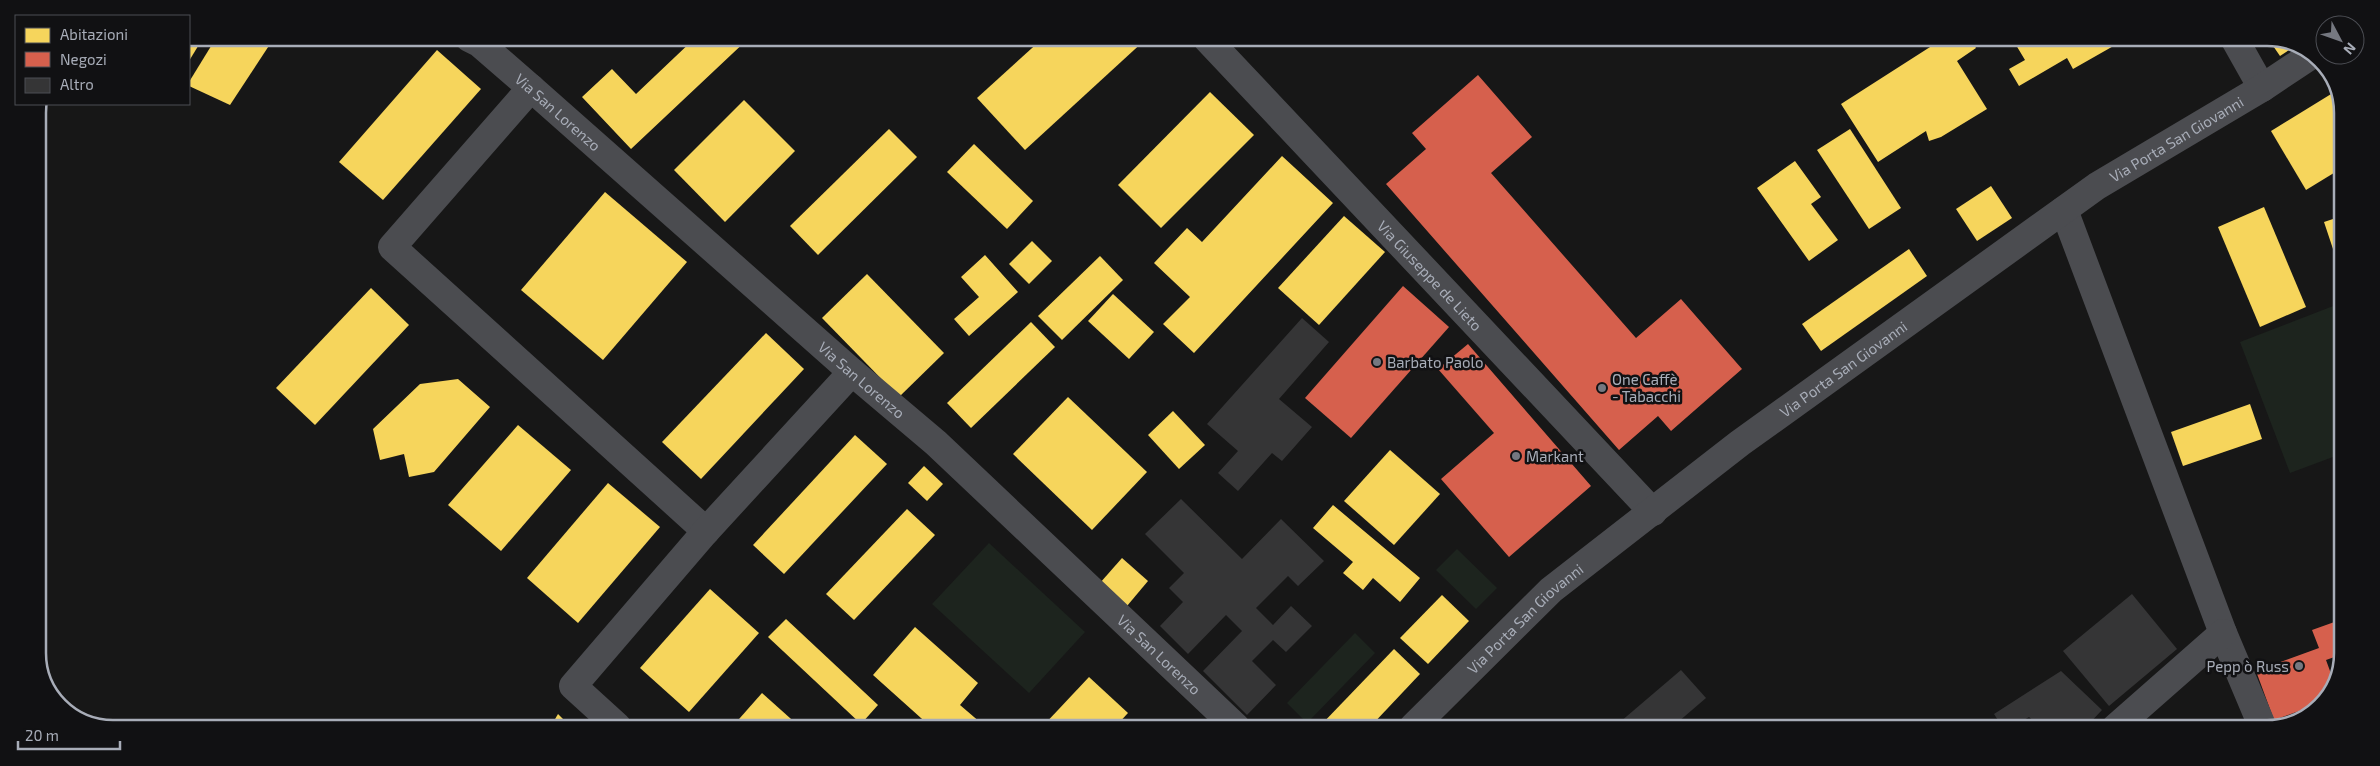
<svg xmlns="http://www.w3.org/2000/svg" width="2380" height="766" viewBox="0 0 2380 766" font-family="'Exo 2',sans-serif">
<rect width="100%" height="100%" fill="#171717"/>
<g fill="#1d241e">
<path d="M2341 303V454L2290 473 2240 342Z"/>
<path d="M989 543 1085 632 1029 693 932 604Z"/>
<path d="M1457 549 1497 588 1476 609 1436 570Z"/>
<path d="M1355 633 1375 653 1307 723 1287 703Z"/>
</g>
<g fill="#f6d55c">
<path d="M189 38H203L189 61Z"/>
<path d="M216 38H274L230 105 189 86V82Z"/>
<path d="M695 38H749L631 149 582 97 612 69 636 94Z"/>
<path d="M1042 39H1146L1025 150 977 98Z"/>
<path d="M1941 40H1971L1976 48 1957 61 1987 109 1941 137 1929 141 1926 131 1878 162 1841 104Z"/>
<path d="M2013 40H2124L2073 69 2067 58 2019 86 2009 69 2025 60Z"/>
<path d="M2269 40H2286L2295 46 2280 56Z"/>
<path d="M437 50 481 89 383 200 339 162Z"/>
<path d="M2336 91 2342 108V168L2306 190 2271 131Z"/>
<path d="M1210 92 1254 135 1161 228 1118 185Z"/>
<path d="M744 100 795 151 725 222 674 170Z"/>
<path d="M889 129 917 157 818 255 790 226Z"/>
<path d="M1850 129 1901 208 1869 229 1817 150Z"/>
<path d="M974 144 1033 201 1007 229 947 172Z"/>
<path d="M1282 156 1333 203 1194 353 1163 324 1190 297 1154 263 1187 228 1202 242Z"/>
<path d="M1795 161 1821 197 1811 204 1838 240 1809 261 1757 188Z"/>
<path d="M1991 186 2012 218 1977 241 1956 209Z"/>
<path d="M605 192 687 262 603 360 521 290Z"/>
<path d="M2264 207 2306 307 2260 327 2218 227Z"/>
<path d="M1344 216 1385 252 1319 325 1278 288Z"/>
<path d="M2342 216V273H2341L2324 222Z"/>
<path d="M1032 241 1052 261 1029 284 1009 264Z"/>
<path d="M1909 249 1927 276 1821 351 1802 324Z"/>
<path d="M985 255 1018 292 969 336 954 319 979 297 961 277Z"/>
<path d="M1100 256 1123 280 1062 340 1038 316Z"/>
<path d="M867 274 944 353 899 397 822 318Z"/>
<path d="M371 288 409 325 315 425 276 388Z"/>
<path d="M1113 294 1154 332 1129 359 1088 321Z"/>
<path d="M1031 322 1055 347 971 428 947 403Z"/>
<path d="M766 333 804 369 701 479 662 442Z"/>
<path d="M458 379 490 407 434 472 409 477 404 454 380 460 373 429 420 384Z"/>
<path d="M1068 397 1147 472 1092 530 1013 454Z"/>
<path d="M2250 404 2262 439 2183 466 2171 432Z"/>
<path d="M1173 411 1205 445 1179 469 1148 435Z"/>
<path d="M518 425 571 470 501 551 448 505Z"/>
<path d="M855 435 887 464 784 574 753 545Z"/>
<path d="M1390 450 1440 494 1394 545 1344 501Z"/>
<path d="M924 466 943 484 927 501 908 483Z"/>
<path d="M608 483 660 527 578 623 527 578Z"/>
<path d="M1333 505 1420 578 1400 602 1373 578 1363 590 1343 573 1353 562 1313 528Z"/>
<path d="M907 509 935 535 854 620 826 594Z"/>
<path d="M1122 558 1148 581 1127 606 1100 583Z"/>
<path d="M710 589 759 633 689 712 640 668Z"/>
<path d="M1442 595 1469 621 1428 664 1400 638Z"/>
<path d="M786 619 878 705 861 724 768 637Z"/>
<path d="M915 627 978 683 960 705 981 723 978 727H931L873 675Z"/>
<path d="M1394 649 1420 674 1370 727H1319Z"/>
<path d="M1089 677 1128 713 1115 727H1042Z"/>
<path d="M762 693 800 727H732Z"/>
<path d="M558 714 570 726H551Z"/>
</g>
<g fill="#d6604d">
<path d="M1478 75 1532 137 1491 173 1636 338 1681 299 1742 369 1671 431 1658 416 1619 450 1386 184 1426 149 1412 133Z"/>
<path d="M1403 286 1449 327 1351 438 1305 398Z"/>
<path d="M1468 344 1591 486 1509 557 1441 479 1494 433 1438 369Z"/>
<path d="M2340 620V655L2326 660 2334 682 2318 704 2274 720 2256 671 2319 648 2312 630Z"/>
</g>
<g fill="#353536">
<path d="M1302 318 1329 342 1279 399 1312 427 1282 461 1272 453 1238 491 1218 473 1238 451 1207 424Z"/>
<path d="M1181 499 1242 559 1281 519 1324 561 1298 586 1288 576 1256 608 1273 625 1291 606 1312 626 1286 652 1273 640 1252 661 1276 685 1247 715 1203 671 1242 631 1226 615 1188 654 1160 626 1183 602 1169 588 1184 573 1145 534Z"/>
<path d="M2132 594 2177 649 2109 706 2063 651Z"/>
<path d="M1681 670 1706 698 1671 728H1613Z"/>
<path d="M2061 671 2102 710 2085 728H2041L2029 717 2010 728H2003L1994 714Z"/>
</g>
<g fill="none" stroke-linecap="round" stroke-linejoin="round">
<g stroke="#4b4c50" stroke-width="28">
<path id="s1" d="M469 38 479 43 531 88 852 372 936 443 1236 727"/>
<path id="s2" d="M1207 39 1653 512"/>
<path d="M2235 40 2262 88"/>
<path d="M531 88 392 247 706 531"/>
<path d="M2064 210 2223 633 2263 728"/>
<path d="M617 726 573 686 706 531 852 372"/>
<path id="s3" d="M1413 727 1551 590 1740 443 2097 186 2262 88 2310 56"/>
<path d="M2115 728 2223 633"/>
</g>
</g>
<g fill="#757880" stroke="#111113" stroke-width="2">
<circle cx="1377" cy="362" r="5"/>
<circle cx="1602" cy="388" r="5"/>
<circle cx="1516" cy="456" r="5"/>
<circle cx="2299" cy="666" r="5"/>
</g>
<g text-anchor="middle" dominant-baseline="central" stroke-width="5" stroke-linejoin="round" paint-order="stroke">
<g font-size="15" fill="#a8adb8" stroke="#111113">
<text stroke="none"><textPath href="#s1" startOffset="116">Via San Lorenzo</textPath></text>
<text stroke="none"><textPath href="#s3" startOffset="966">Via Porta San Giovanni</textPath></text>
<text stroke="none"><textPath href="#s2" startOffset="325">Via Giuseppe de Lieto</textPath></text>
<text stroke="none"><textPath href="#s3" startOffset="561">Via Porta San Giovanni</textPath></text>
<text stroke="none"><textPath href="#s1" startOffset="521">Via San Lorenzo</textPath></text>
<text stroke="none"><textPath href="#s3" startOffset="156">Via Porta San Giovanni</textPath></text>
<text stroke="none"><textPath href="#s1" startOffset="926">Via San Lorenzo</textPath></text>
</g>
<g font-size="15" fill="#a8adb8" stroke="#111113" text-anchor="start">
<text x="1387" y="362">Barbato Paolo</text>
<text x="1612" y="379">One Caffè<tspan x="1612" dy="17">- Tabacchi</tspan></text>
<text x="1526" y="456">Markant</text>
<text x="2289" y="666" text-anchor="end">Pepp ò Russ</text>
</g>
</g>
<path d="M0 0H2380V766H0ZM113 46H2267A67 67 0 0 1 2334 113V653A67 67 0 0 1 2267 720H113A67 67 0 0 1 46 653V113A67 67 0 0 1 113 46Z" fill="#111113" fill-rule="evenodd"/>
<path fill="none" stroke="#a8adb8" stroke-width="2.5" d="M113 46H2267A67 67 0 0 1 2334 113V653A67 67 0 0 1 2267 720H113A67 67 0 0 1 46 653V113A67 67 0 0 1 113 46Z"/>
<rect x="15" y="15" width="175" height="90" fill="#111113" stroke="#4d4f55"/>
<rect x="25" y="28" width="25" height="15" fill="#f6d55c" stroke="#4d4f55"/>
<text x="60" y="40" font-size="15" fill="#a8adb8">Abitazioni</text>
<rect x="25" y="52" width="25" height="15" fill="#d6604d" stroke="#4d4f55"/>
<text x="60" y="65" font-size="15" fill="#a8adb8">Negozi</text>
<rect x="25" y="78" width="25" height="15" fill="#353536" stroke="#4d4f55"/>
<text x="60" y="90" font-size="15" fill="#a8adb8">Altro</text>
<g transform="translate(2340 40) rotate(131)"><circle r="24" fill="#111113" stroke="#4d4f55"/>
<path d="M0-4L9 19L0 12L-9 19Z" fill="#757880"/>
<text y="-8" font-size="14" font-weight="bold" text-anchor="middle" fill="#a8adb8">N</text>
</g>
<path d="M18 741v8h102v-8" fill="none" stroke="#a8adb8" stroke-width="2.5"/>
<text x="25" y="741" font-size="15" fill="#a8adb8" stroke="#111113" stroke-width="4" paint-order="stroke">20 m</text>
</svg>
